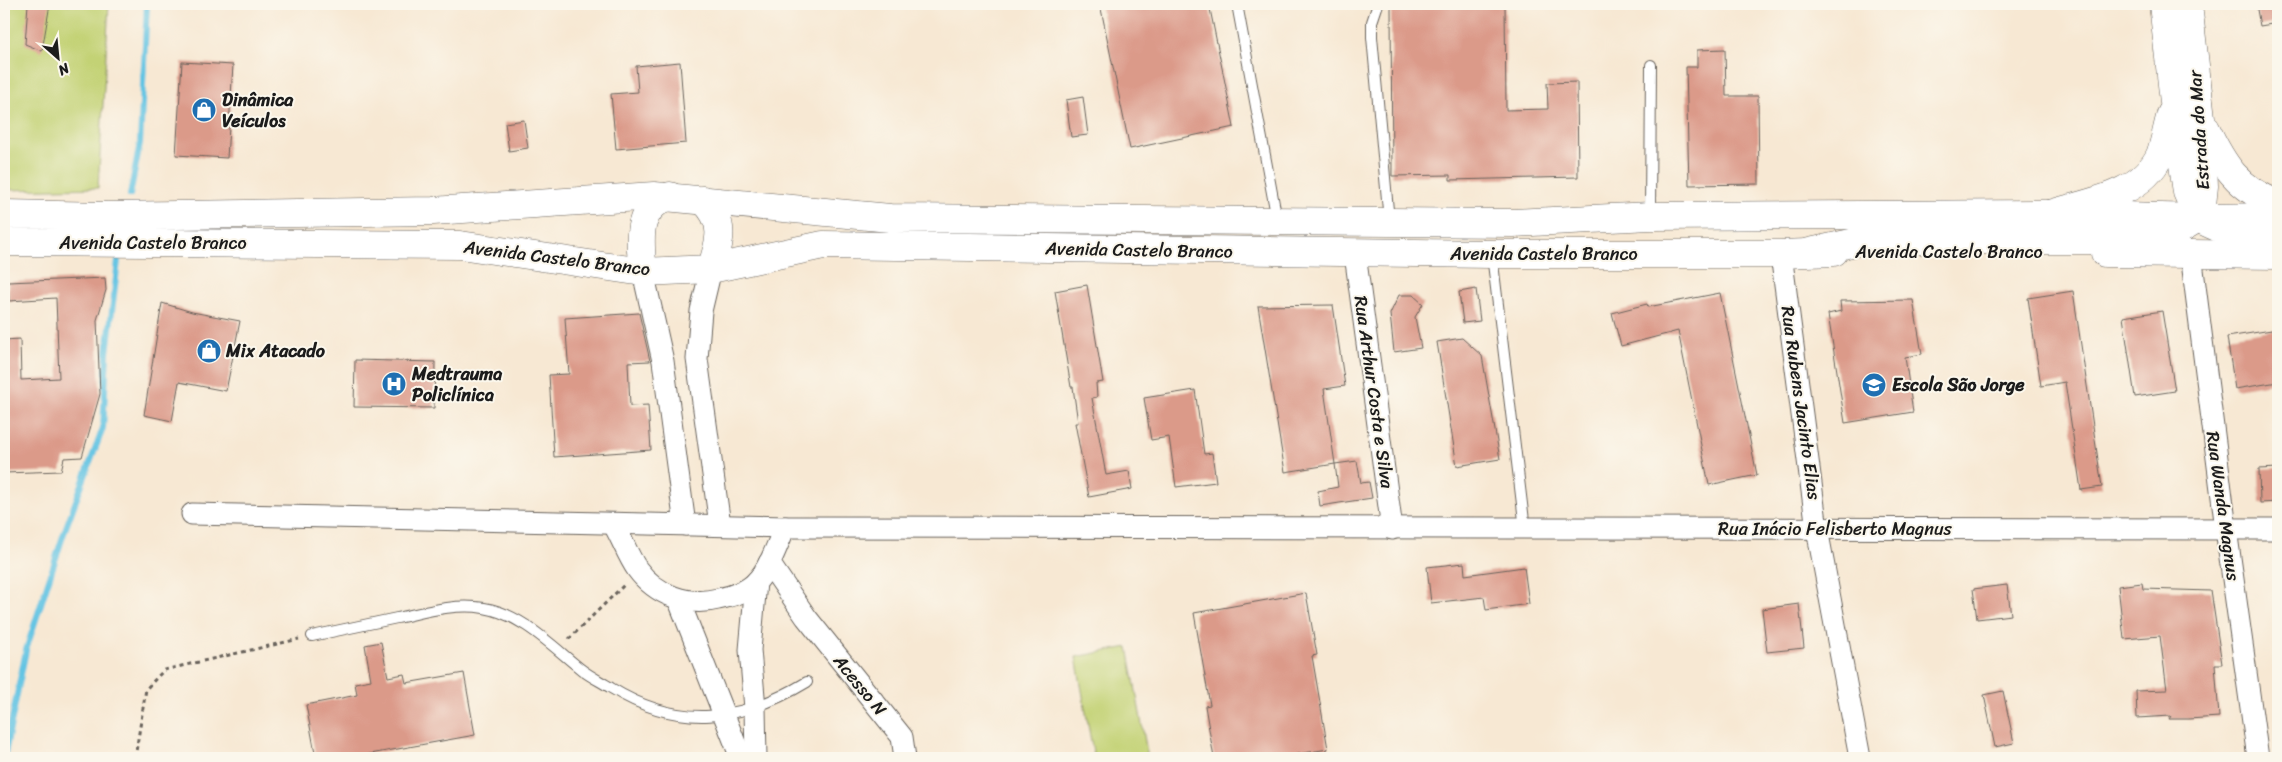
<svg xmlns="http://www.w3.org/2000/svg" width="2282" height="762" viewBox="0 0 2282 762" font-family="Sriracha,sans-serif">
<rect width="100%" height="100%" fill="#fbf7ec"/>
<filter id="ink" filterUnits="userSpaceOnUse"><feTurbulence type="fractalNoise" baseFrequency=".02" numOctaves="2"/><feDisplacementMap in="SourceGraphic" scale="10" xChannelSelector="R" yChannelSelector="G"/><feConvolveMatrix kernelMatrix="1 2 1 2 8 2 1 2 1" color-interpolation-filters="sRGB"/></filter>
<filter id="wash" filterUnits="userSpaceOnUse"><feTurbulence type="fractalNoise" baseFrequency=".0096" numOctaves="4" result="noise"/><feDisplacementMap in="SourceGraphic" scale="20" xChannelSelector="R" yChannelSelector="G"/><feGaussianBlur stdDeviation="1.12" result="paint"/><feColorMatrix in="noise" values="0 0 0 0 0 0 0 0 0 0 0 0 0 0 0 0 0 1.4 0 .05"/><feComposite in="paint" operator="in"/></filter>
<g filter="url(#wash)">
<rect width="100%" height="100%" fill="#f7e8d3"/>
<g fill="#c3d274" stroke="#707748">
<path d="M4 4H109L98 188 4 190Z"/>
<path d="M1128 647 1148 758H1094L1076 657Z"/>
</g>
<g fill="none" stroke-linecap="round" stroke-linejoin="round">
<g stroke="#64c4e3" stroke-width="6">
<path d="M130 195 140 143 147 4"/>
<path d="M4 758 26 650 65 530 103 428 107 353 118 261"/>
</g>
</g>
<g id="blocks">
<g fill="#db9a89">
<path d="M28 4H50L42 51 25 44Z"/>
<path d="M1100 4H1209L1234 127 1130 149Z"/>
<path d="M1505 4 1506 110 1548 109 1547 83 1577 82 1578 177 1450 180V175L1392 176 1391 6Z"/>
<path d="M2256 4H2278V23L2260 26Z"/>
<path d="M1725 49 1726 96H1758L1759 184 1689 185 1686 67H1697V50Z"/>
<path d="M182 62 233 65 227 158 176 155Z"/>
<path d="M680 62 686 143 616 149 611 94 638 92 636 66Z"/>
<path d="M1083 97 1088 135 1071 137 1066 100Z"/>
<path d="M524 120 528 148 509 151 505 123Z"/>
<path d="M105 278 106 290 97 320 100 394 82 457 64 458 61 471 4 473V340L20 339 21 380 59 378 56 298 9 301 8 282Z"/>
<path d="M1087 285 1103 382 1096 383 1097 397 1092 398 1106 475 1129 471 1132 489 1089 497 1075 423H1078L1073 387H1071L1055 291Z"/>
<path d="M1476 289 1480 321 1463 323 1459 292Z"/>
<path d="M2073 291 2102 487 2081 490 2065 382 2041 386 2028 298Z"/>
<path d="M1720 293 1757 475 1709 485 1678 331 1621 346 1612 313 1647 304 1648 307Z"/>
<path d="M1399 295H1413L1423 304 1415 317 1421 348 1394 352 1390 314Z"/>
<path d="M1913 300 1922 354 1905 357 1913 412 1845 423 1828 314 1841 311 1840 301Z"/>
<path d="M162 303 192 312 240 321 226 391 179 382 172 421 144 415Z"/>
<path d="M1333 305 1345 386 1324 389 1335 464 1285 472 1258 306Z"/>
<path d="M2162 311 2175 391 2135 397 2123 317Z"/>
<path d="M639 313 650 361 628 362 630 406 648 405 651 450 554 457 549 375 569 374 565 318Z"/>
<path d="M2278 329V382L2235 389 2227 337Z"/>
<path d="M1462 338 1482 356 1500 459 1457 466 1437 342Z"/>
<path d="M355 360 435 362 434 408 354 407Z"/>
<path d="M1195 390 1204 454 1212 453 1216 482 1176 487 1169 437 1151 440 1144 398Z"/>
<path d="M1357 461 1361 483 1369 482 1372 498 1320 506 1318 491 1338 487 1335 464Z"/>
<path d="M2278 468V502L2260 503 2259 469Z"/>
<path d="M1464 563 1465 575 1524 567 1529 604 1486 610 1484 597 1431 603 1427 567Z"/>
<path d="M2142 583 2143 589 2211 591 2222 664H2215L2219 717 2188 719H2169L2171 716 2137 718 2136 691 2167 690 2160 636 2124 639 2118 586Z"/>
<path d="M2007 585 2011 615 1977 619 1973 589Z"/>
<path d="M1306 593 1317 655 1312 656 1328 749 1274 758H1214L1205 706 1210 705 1194 613Z"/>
<path d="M1799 604 1804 648 1767 652 1762 609Z"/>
<path d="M381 642 388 677 404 674 406 683 464 673 475 735 348 758H316L306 705 357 695 355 683 371 680 365 645Z"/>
<path d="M2003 691 2014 743 1995 747 1984 695Z"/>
</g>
</g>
</g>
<g filter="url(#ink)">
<use href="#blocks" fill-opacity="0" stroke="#69635c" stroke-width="1"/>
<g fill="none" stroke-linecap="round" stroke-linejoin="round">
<defs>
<g id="service">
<path d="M1237 4 1277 220"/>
<path d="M1378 4 1372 22V37L1389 221"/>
<path d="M1650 215 1651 65"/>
<path d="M1492 255 1525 529"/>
<path d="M312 636C340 630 369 624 397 618 425 612 455 603 484 608 522 614 553 647 582 670 591 677 602 682 611 688 679 730 741 722 807 682"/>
</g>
<g id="minor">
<path d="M1355 254 1392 529"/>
<path d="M1781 254 1817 529 1860 758"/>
<path d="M2191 254 2226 529 2258 758"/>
<path d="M711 269 701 311 697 359 720 525"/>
<path d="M643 272 663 361 685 525"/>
<path d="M192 514 785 527 2278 529"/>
<path d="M614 525C622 539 628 556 637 569 656 595 688 607 718 599 732 596 747 592 756 582 770 568 777 545 785 527"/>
<path d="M769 563 806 617 902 737 905 758"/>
<path d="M679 601 741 758"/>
<path d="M756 758 755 708 750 650 756 582"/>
</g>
<g id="secondary">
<path d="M703 200C727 222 720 242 711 269"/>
<path d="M4 214 109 216 433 211 654 196 890 218 1513 223 1650 216 2050 214 2198 218 2278 217"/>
<path d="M4 242 460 245 643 272 711 269 823 245 1492 254H1781L1834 252"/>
<path d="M2105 253 2278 255"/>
<path d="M643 272C640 241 634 208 670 196"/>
</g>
<g id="primary">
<path d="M2163 4 2174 102 2187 192 2198 218"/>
<path d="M2188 4 2201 118 2204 186 2202 205"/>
<path d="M2206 129C2223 165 2238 189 2278 204"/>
<path d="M2050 214C2088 202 2141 196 2160 155 2165 142 2167 127 2171 114"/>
<path d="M2198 218C2229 234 2243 238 2278 239"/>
<path d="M1810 252 1865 240H2141L2168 236 2198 218"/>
</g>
</defs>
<use href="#service" stroke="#69635c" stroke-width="12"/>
<use href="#minor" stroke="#69635c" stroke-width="23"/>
<use href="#secondary" stroke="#69635c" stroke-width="29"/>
<use href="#primary" stroke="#69635c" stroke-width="29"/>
<g stroke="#69635c" stroke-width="3" stroke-dasharray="4 4" stroke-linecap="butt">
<path d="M569 639 624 585"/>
<path d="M135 758 146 689 164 670 299 639"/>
</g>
<use href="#service" stroke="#fff" stroke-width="10"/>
<use href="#minor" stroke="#fff" stroke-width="21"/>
<use href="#secondary" stroke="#fff" stroke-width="28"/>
<use href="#primary" stroke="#fff" stroke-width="28"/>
</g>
</g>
<defs>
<symbol id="shop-disc" viewBox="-11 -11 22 22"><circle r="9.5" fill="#1f6fb2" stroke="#fbf7ec"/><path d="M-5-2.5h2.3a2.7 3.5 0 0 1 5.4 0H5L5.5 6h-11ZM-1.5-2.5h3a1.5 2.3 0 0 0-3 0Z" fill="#fff"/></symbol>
<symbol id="hospital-disc" viewBox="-11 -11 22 22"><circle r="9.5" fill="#1f6fb2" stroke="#fbf7ec"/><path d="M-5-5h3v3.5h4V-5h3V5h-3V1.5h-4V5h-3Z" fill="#fff"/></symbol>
<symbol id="school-disc" viewBox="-11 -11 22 22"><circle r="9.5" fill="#1f6fb2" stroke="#fbf7ec"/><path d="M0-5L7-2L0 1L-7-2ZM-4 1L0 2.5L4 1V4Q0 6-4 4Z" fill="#fff"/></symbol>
</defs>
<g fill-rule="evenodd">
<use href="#shop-disc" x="190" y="96" width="28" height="28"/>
<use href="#shop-disc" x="195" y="337" width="28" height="28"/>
<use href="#hospital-disc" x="380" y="370" width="28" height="28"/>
<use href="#school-disc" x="1860" y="371" width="28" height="28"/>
</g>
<g text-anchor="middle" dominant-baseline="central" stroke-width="4" stroke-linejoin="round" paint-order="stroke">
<g font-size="18" font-weight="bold" fill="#1c1c1c" stroke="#fbf7ec" text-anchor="start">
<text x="222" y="100">Dinâmica<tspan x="222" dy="21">Veículos</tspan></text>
<text x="226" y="351">Mix Atacado</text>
<text x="412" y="374">Medtrauma<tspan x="412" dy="21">Policlínica</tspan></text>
<text x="1892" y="385">Escola São Jorge</text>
</g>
<g font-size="18" fill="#1c1c1c" stroke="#fbf7ec">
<text transform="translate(2199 130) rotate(-94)">Estrada do Mar</text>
<text x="153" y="243">Avenida Castelo Branco</text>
<text transform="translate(1139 250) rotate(1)">Avenida Castelo Branco</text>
<text x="1949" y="252">Avenida Castelo Branco</text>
<text x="1544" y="254">Avenida Castelo Branco</text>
<text transform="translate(557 258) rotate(7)">Avenida Castelo Branco</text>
<text transform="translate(1374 392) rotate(82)">Rua Arthur Costa e Silva</text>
<text transform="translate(1801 403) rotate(82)">Rua Rubens Jacinto Elias</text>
<text transform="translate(2223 506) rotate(82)">Rua Wanda Magnus</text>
<text x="1835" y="529">Rua Inácio Felisberto Magnus</text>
<text transform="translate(860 685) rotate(51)">Acesso N</text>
</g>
</g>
<rect width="2282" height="762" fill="none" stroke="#fbf7ec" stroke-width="20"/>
<g transform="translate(58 58) rotate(153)" stroke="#fbf7ec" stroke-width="4" paint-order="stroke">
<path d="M0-4L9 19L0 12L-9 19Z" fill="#1c1c1c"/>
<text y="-8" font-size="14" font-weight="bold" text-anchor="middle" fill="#1c1c1c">N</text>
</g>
</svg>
